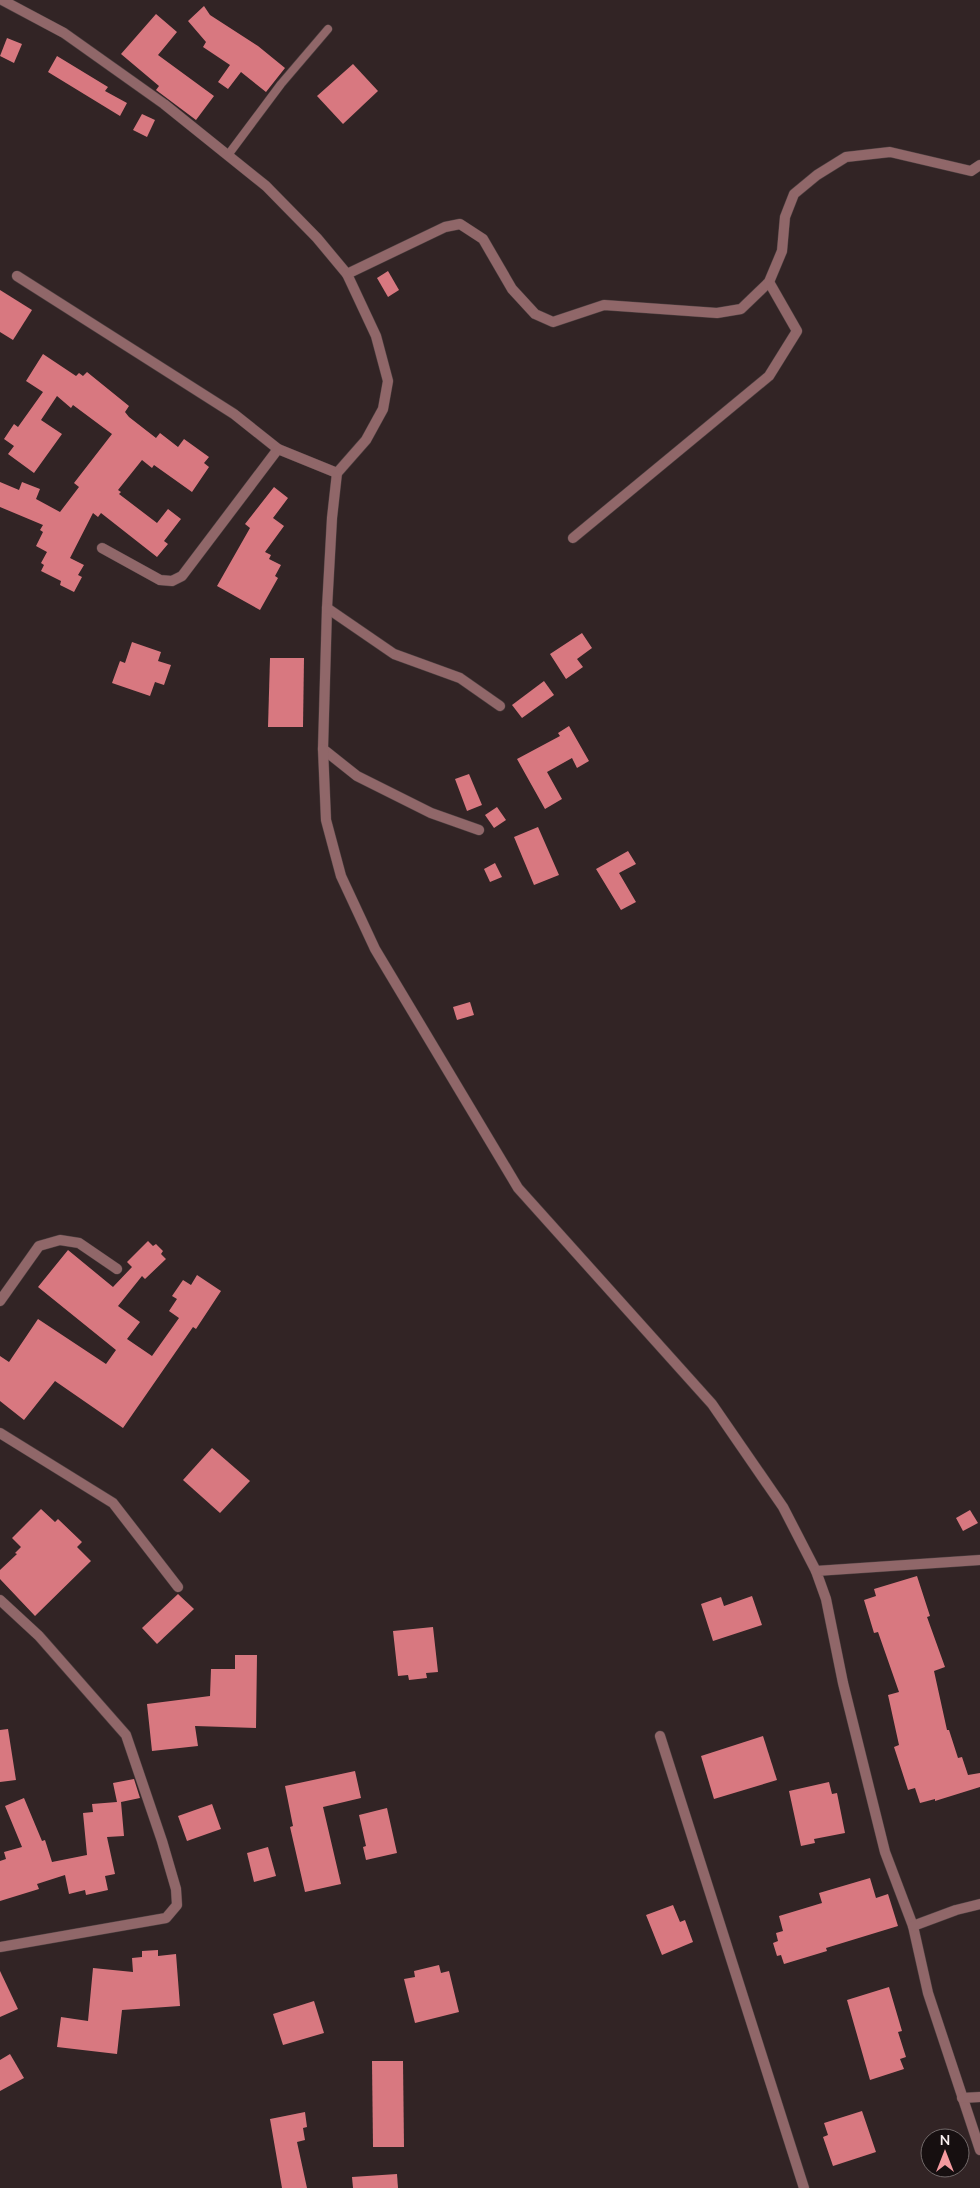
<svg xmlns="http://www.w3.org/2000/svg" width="980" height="2188" viewBox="0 0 980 2188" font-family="'Nunito Sans',sans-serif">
<rect width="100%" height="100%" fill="#322425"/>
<g fill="#d87880">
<path d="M204 6 210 15 258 46 285 68 266 92 241 72 228 89 218 82 230 65 203 47 206 42 188 21Z"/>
<path d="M156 14 177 32 158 55 214 96 196 120 156 90 159 86 121 54Z"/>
<path d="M7 38 22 44 14 63 0 56Z"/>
<path d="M57 56 108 87 105 91 127 103 120 116 48 72Z"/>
<path d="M353 64 378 91 343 124 317 96Z"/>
<path d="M142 114 155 120 147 137 133 130Z"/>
<path d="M388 271 399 290 388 297 377 278Z"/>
<path d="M0 290 32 310 13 340 0 332Z"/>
<path d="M43 354 76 376 79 373 83 376 87 372 129 406 125 412 129 417 156 438 160 433 178 447 184 439 209 457 204 463 209 467 192 492 154 465 152 468 142 460 118 490 121 492 119 494 157 523 168 509 181 519 164 541 168 544 157 557 101 513 98 517 93 513 70 558 84 565 78 575 82 577 74 592 60 585 61 581 41 571 44 565 41 563 47 552 36 546 43 532 40 530 43 525 0 507V482L19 490 22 482 40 489 36 499 60 512 79 487 74 483 112 434 73 405 71 408 57 396 41 420 62 434 34 473 8 454 14 446 4 439 14 424 18 427 43 392 26 381Z"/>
<path d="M274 487 288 498 273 518 284 526 265 552 271 555 269 559 281 565 275 576 278 578 260 610 217 586 250 528 245 524Z"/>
<path d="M582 633 592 648 577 659 583 667 566 679 550 654Z"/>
<path d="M132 642 161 652 158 661 171 665 164 685 155 682 150 696 112 683 120 661 125 663Z"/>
<path d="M270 658H304L303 727H268Z"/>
<path d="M544 681 554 695 522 718 512 705Z"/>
<path d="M569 726 589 761 577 768 572 758 547 772 562 799 545 809 517 759 560 736 558 733Z"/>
<path d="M469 774 482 805 467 811 455 779Z"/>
<path d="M497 807 506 820 494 828 485 815Z"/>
<path d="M538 827 559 875 534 885 514 837Z"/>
<path d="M628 851 636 864 619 873 636 902 621 910 596 869Z"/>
<path d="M495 863 502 877 490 882 484 869Z"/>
<path d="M470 1002 474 1015 457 1020 453 1007Z"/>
<path d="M148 1241 153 1246 156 1244 163 1251 161 1254 166 1259 145 1279 142 1276 118 1306 140 1322 127 1339 152 1356 179 1318 169 1311 177 1299 172 1296 183 1280 191 1285 197 1275 221 1291 196 1329 193 1327 123 1428 55 1381 24 1420 0 1401V1356L9 1362 38 1319 106 1364 116 1350 38 1287 68 1250 113 1287 132 1267 127 1262Z"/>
<path d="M212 1448 250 1481 220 1513 183 1480Z"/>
<path d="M41 1509 55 1522 58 1519 82 1542 77 1547 91 1561 35 1616 0 1579V1570L17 1554 15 1553 21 1547 12 1538Z"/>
<path d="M970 1510 978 1523 963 1531 956 1518Z"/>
<path d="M917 1576 930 1616 927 1617 945 1667 934 1671 947 1730H949L958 1758 962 1757 968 1775 980 1773V1787L935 1801V1799L920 1803 915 1788 908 1790 894 1747 899 1745 888 1695 899 1692 878 1632 874 1633 864 1600 876 1596 874 1589Z"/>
<path d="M178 1594 194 1609 157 1644 142 1628Z"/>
<path d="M752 1596 762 1625 713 1641 701 1604 721 1597 724 1606Z"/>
<path d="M433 1627 438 1672 426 1673 427 1678 409 1680 408 1675 398 1676 393 1631Z"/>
<path d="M235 1655H257L256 1728 195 1726 198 1746 152 1751 147 1704 210 1696 211 1669H235Z"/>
<path d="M8 1729 16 1780 0 1782V1730Z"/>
<path d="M763 1736 777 1780 714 1799 701 1756Z"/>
<path d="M355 1771 361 1798 323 1807 341 1884 305 1892 290 1827 293 1826 285 1786Z"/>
<path d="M134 1779 140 1798 121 1802 124 1836 107 1837 115 1874 105 1876 108 1890 86 1895 85 1890 69 1894 65 1875 37 1884 39 1889 0 1901V1861L6 1859 4 1852 22 1847 5 1806 24 1798 42 1841 45 1840 52 1862 87 1855 83 1813 93 1812 92 1804 117 1802 113 1783Z"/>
<path d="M829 1782 832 1794 837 1793 845 1833 814 1839 815 1843 801 1846 789 1791Z"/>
<path d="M212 1804 221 1829 187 1841 178 1816Z"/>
<path d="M387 1808 397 1853 366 1860 363 1847 366 1846 359 1815Z"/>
<path d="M268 1847 276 1876 254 1882 247 1853Z"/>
<path d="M870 1878 876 1898 888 1894 898 1926 826 1948 827 1951 784 1964 781 1955 777 1956 773 1943 778 1941 776 1933 783 1931 779 1916 822 1903 819 1893Z"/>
<path d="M673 1905 680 1922 685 1920 693 1942 662 1955 646 1915Z"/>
<path d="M158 1950V1956L176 1954 180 2006 122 2010 117 2054 57 2047 61 2017 88 2021 93 1968 133 1972 132 1958 142 1957V1951Z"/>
<path d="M439 1965 441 1973 449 1971 459 2012 415 2023 404 1979 415 1977 414 1971Z"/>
<path d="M0 1971 18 2009 0 2017Z"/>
<path d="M889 1987 902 2031 898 2032 906 2057 900 2059 904 2069 870 2080 847 2000Z"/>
<path d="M314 2001 324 2033 283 2045 273 2014Z"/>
<path d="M10 2054 24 2078 0 2091V2060Z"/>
<path d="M372 2061H403L404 2147H373Z"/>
<path d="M862 2111 876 2152 833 2166 823 2137 828 2135 824 2123Z"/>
<path d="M305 2112 307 2127 303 2128 305 2140 297 2142 307 2188H282L270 2119Z"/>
<path d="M397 2174 398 2188H353L352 2177Z"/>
</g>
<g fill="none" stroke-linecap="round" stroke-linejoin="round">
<defs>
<path id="lane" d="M228 155 281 84 328 29"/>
<g id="street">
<path d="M2 0 64 33 164 104 266 186 317 238 347 274 376 336 388 381 383 409 366 440 337 473 332 518 327 608 323 749 357 776 431 813 479 830"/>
<path d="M347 274 445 227 460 224 483 239 512 289 535 314 553 322 604 305 717 313 741 309 769 282 782 251 785 217 794 194 817 175 846 157 890 152 971 171 980 165"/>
<path d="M17 276 234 414 278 449 337 473"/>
<path d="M573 538 769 376 797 331 769 282"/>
<path d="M102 548 160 580 172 581 182 576 278 449"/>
<path d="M327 608 394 654 460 678 500 706"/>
<path d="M323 749 326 820 341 876 375 949 518 1188 712 1404 783 1507 816 1571"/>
<path d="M0 1301 39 1246 60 1240 79 1243 117 1269"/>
<path d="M0 1433 113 1503 178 1587"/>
<path d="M980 1560 816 1571 826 1599 843 1683 885 1852 913 1926 928 1993 980 2150"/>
<path d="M0 1600 39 1636 126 1735 162 1841 176 1889 177 1905 166 1918 0 1947"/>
<path d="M660 1736 804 2188"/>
<path d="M913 1926 956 1910 980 1904"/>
<path d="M962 2098 980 2097"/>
</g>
</defs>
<use href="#lane" stroke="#4e4041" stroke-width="9"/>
<use href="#street" stroke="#4e4041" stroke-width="11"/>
<use href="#lane" stroke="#906769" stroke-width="8"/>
<use href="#street" stroke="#906769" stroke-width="10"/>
</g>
<g transform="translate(945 2153)"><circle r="24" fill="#160f10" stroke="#716969"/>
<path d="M0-4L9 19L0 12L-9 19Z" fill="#f49aa0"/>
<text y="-8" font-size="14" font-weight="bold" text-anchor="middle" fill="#f9efef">N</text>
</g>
</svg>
